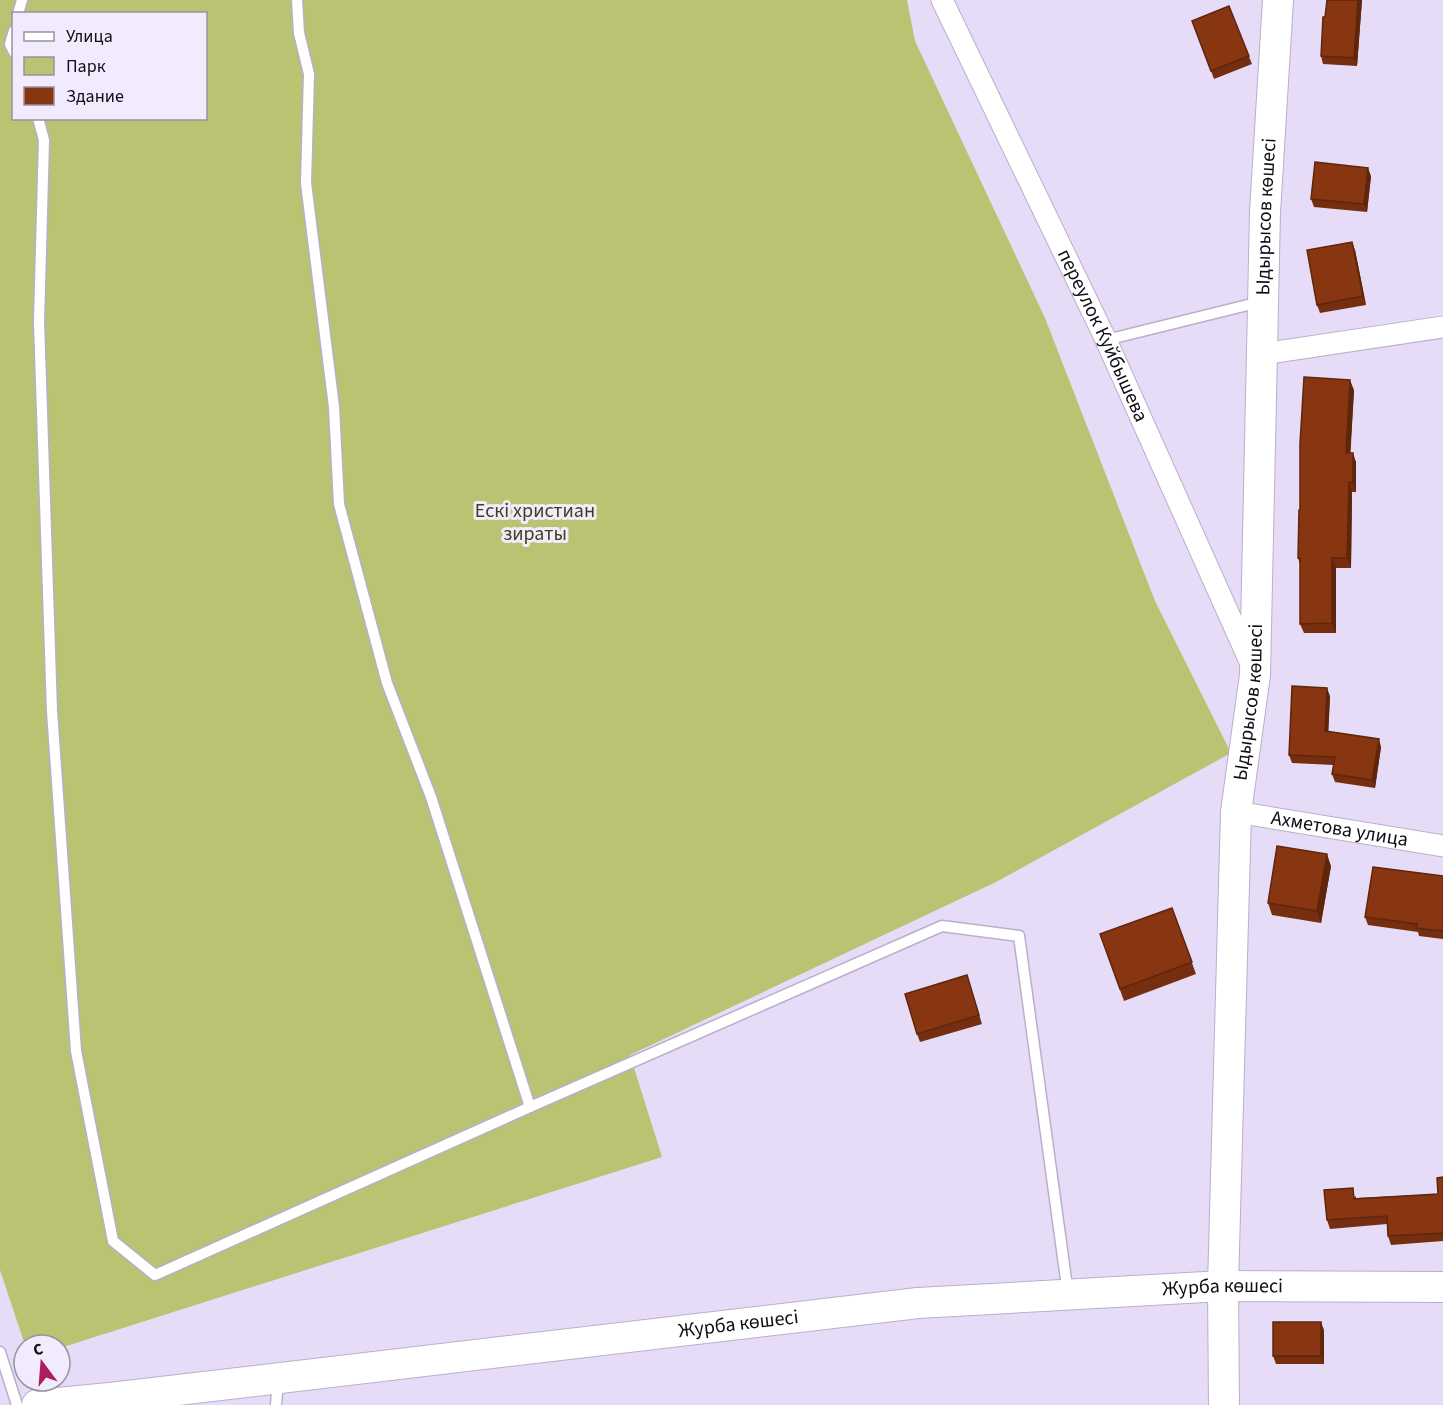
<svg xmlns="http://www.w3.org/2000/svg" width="1443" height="1405" viewBox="0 0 1443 1405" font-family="'Source Sans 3',sans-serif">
<rect width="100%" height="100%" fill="#e6dcf8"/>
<path fill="#b9c372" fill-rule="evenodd" d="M0 0H907L915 41 1045 318 1155 601 1231 753 996 882 630 1055 662 1157 60 1348V1345H25L0 1270ZM14 14H206V118H14Z"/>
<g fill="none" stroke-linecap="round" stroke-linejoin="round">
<defs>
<g id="lane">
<path d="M297 0 299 33 309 74 306 183 334 407 339 504 387 683 431 797 530 1107 942 926 1019 936 1068 1294"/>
<path d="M18 14 22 0"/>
<path d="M14 31 10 44 14 52"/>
<path d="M38 118 44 140 39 322 52 711 76 1051 113 1241 155 1275 530 1107"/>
<path d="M1106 340 1260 302"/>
<path d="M0 1352 17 1405"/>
<path d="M276 1405 278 1381"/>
</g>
<g id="street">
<path id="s1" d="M942 0 1106 340 1252 666"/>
<path d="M1262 354 1443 327"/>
<path id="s2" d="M1236 812 1443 846"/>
</g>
<g id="secondary">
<path id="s3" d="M37 1405 110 1398 918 1303 1223 1286 1443 1287"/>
<path id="s4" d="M1224 1405 1223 1286 1236 812 1255 675 1265 212 1278 0"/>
</g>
</defs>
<use href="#lane" stroke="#b9afcb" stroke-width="13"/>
<use href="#street" stroke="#b9afcb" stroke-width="23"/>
<use href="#secondary" stroke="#b9afcb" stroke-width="32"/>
<use href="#lane" stroke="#fff" stroke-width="10"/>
<use href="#street" stroke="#fff" stroke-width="21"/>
<use href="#secondary" stroke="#fff" stroke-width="30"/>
</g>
<g fill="#752e0f">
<path d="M1362 0 1357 66 1323 64 1321 56 1325 17Z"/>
<path d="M1229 6 1252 64 1214 79 1192 21Z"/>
<path d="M1371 176 1367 212 1314 207 1311 199Z"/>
<path d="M1355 250 1366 305 1320 313 1317 305Z"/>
<path d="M1354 390 1350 453 1356 462V492H1352L1351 568H1336V633H1304L1300 624V564L1298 558 1300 510Z"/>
<path d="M1330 696 1328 732 1381 747 1375 788 1335 782 1332 774 1334 765 1292 763 1289 755Z"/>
<path d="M1331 866 1321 923 1272 915 1268 903Z"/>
<path d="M1443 876V939L1419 936 1418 932 1368 925 1365 917Z"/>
<path d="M1172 908 1196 974 1124 1001 1100 934Z"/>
<path d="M967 975 982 1024 920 1042 917 1034Z"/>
<path d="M1443 1177V1241L1391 1245 1388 1236 1387 1224 1330 1229 1327 1220 1356 1196V1198L1438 1194Z"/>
<path d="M1324 1330V1364H1276L1273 1356Z"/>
</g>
<g fill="#5f260c">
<path d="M1358 0H1362L1357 66 1354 58Z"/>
<path d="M1368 168 1371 176 1367 212 1364 204Z"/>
<path d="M1352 242 1355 250 1366 305 1363 296Z"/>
<path d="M1350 380 1354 390 1350 462 1346 453Z"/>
<path d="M1353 453 1356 462V492L1353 482Z"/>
<path d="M1349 482 1352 492 1351 568 1347 558Z"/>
<path d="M1332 558 1336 568V633L1332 623Z"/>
<path d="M1327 688 1330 696 1328 739 1325 731Z"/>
<path d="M1379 739 1381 747 1375 788 1372 780Z"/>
<path d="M1327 854 1331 866 1321 923 1317 911Z"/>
<path d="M1321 1322 1324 1330V1364L1321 1356Z"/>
</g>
<g fill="#883611" stroke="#5f260c" stroke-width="1.5">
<path d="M1327 0H1358L1354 58 1321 56 1323 17H1325Z"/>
<path d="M1229 6 1249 56 1211 71 1192 21Z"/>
<path d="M1315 162 1368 168 1364 204 1311 199Z"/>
<path d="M1352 242 1363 296 1317 305 1307 250Z"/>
<path d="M1304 377 1350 380 1346 453H1353V482H1349L1347 558H1332V623L1300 624V558H1298L1299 510H1300V444Z"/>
<path d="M1292 686 1327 688 1325 731 1379 739 1372 780 1332 774 1335 757 1289 755Z"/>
<path d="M1277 846 1327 854 1317 911 1268 903Z"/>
<path d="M1373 867 1443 876V931L1416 928 1417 924 1365 917Z"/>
<path d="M1172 908 1192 962 1120 989 1100 934Z"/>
<path d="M967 975 979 1015 917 1034 905 994Z"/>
<path d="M1443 1177V1233L1388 1236 1387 1216 1327 1220 1324 1190 1353 1188 1354 1199 1438 1194 1437 1178Z"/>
<rect x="1273" y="1322" width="48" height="34"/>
</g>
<g text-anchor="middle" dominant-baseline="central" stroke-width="6" stroke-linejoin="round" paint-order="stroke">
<g font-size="20" fill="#100d16" stroke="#f1ebfd">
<text stroke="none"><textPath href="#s4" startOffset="1190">Ыдырысов көшесі</textPath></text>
<text stroke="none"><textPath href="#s1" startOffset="372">переулок Куйбышева</textPath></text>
<text stroke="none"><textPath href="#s4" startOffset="704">Ыдырысов көшесі</textPath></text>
<text stroke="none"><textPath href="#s2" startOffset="105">Ахметова улица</textPath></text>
<text stroke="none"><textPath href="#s3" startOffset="1192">Журба көшесі</textPath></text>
<text stroke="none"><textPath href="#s3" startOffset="706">Журба көшесі</textPath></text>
</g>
<g font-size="20" fill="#3e421a" stroke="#f1ebfd">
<text x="535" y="511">Ескі христиан<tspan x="535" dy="23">зираты</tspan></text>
</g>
</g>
<rect x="12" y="12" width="195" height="108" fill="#f1ebfd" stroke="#9792a1" stroke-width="1.5"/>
<rect x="24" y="32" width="30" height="9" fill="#ffffff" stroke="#9792a1" stroke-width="1.5"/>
<text x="66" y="42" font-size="18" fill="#100d16">Улица</text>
<rect x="24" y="57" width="30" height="18" fill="#b9c372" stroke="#9792a1" stroke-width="1.5"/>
<text x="66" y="72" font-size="18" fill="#100d16">Парк</text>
<rect x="24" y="87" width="30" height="18" fill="#883611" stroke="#9792a1" stroke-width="1.5"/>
<text x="66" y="102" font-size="18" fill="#100d16">Здание</text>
<g transform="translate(42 1363) rotate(344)"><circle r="28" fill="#f1ebfd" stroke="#9792a1" stroke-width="1.5"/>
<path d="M0-4.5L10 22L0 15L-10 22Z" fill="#ac1e5b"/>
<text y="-9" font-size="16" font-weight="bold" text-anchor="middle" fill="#100d16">С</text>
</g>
</svg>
